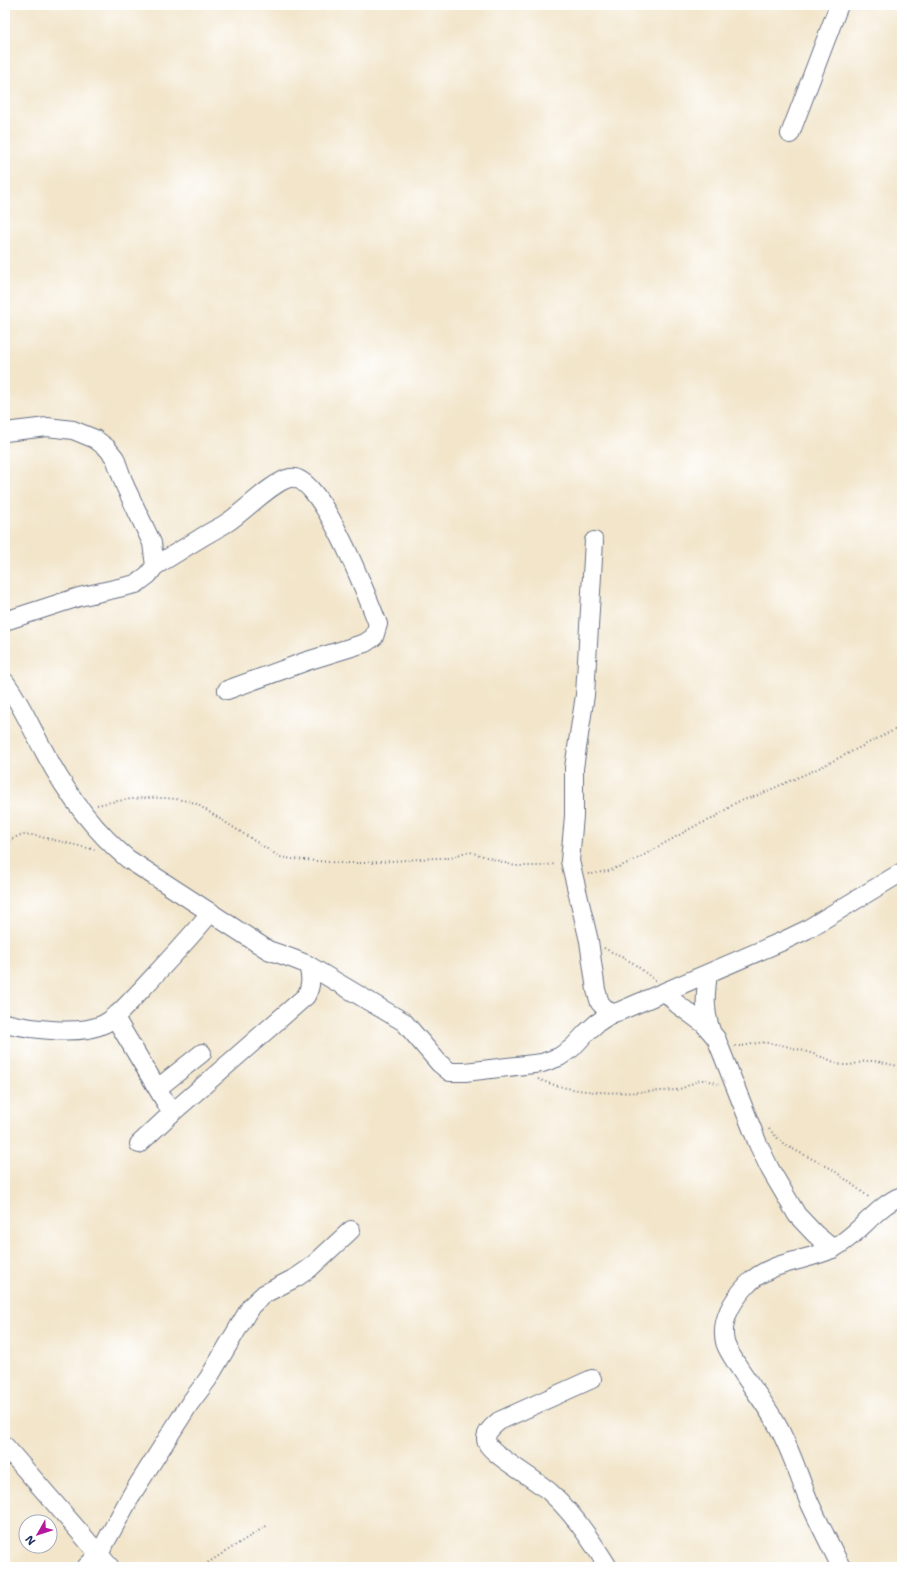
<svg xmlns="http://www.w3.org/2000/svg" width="907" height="1572" viewBox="0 0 907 1572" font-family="'Shantell Sans',sans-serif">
<rect width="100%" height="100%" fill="#fff"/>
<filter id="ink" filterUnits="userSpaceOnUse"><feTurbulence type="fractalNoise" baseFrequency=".025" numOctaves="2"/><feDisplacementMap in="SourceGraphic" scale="8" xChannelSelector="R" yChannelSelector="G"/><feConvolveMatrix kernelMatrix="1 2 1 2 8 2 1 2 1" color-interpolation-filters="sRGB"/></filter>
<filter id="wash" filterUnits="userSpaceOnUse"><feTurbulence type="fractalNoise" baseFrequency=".012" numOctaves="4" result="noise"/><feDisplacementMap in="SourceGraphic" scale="16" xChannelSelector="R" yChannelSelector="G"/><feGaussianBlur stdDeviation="0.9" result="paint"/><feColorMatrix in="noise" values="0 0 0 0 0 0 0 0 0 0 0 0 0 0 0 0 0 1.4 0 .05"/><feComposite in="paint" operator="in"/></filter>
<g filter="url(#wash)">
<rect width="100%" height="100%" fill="#f2e5ca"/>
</g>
<g filter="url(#ink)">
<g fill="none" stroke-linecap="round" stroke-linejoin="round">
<defs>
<g id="minor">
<path d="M790 134 839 5"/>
<path d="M5 432 47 427 73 430 95 439 107 448 115 458 125 486 152 543 155 566 148 575 136 584 79 597 5 621"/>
<path d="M594 541 585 695 574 768V816L570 861 589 941 596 990 600 1003 611 1014 620 1011 783 941 806 930 902 872"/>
<path d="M155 566C170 557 184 548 199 539 208 533 219 528 228 522 245 511 272 482 290 478 320 471 368 599 378 624L374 637 365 643 307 661 227 690"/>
<path d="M5 682C21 703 31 728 44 751 65 791 93 830 128 859L268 950C282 955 295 959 308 965L404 1022 439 1063 450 1072H465L542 1063 559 1057 572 1048 586 1033 597 1023 611 1014"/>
<path d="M708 974C705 995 704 1011 711 1031"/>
<path d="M666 992 677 1004 704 1024 716 1038 758 1144 770 1169 797 1215 815 1234 833 1249"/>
<path d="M114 1016 172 1113"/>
<path d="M5 1023C30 1029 80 1036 104 1024 118 1017 131 1000 142 989 165 964 189 939 211 912"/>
<path d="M158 1088 202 1053"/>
<path d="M139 1144 172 1113 306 996C312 985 311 977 308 965"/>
<path d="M592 1379 499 1421C493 1426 483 1434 487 1443 493 1456 539 1481 552 1494 574 1514 592 1541 608 1567"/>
<path d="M5 1446 110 1567"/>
<path d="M86 1567 99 1554 132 1494 190 1403 208 1379 251 1306 264 1294 297 1277 310 1268 351 1230"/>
<path d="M841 1567C830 1544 818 1522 808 1499 798 1474 790 1447 776 1423 763 1400 746 1380 733 1358 730 1353 726 1347 725 1342 720 1320 733 1300 747 1285 769 1261 805 1262 832 1249 857 1237 878 1204 902 1196"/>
</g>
</defs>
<use href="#minor" stroke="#666f84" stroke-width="20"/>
<g stroke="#666f84" stroke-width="2" stroke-dasharray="1 3" stroke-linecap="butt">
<path d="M5 408 10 417"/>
<path d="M97 805C128 798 164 794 195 803L280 857 293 859 341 863H365L434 858H451L463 853 470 852 515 866H540L555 864"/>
<path d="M5 842 21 835H33L96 850"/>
<path d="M588 874 609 871 635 860 695 826 712 819 737 802 756 796 817 769 902 726"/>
<path d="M604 948 633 963 656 981"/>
<path d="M735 1046C746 1047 757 1041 768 1043 786 1045 805 1051 822 1057 830 1059 836 1065 845 1065 854 1066 862 1060 872 1061 882 1061 892 1066 902 1066"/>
<path d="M538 1079C579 1097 632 1093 676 1090 697 1085 695 1074 718 1084"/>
<path d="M769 1129 783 1144 832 1169 870 1198"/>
<path d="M124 1565 144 1567"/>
<path d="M201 1567 268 1525"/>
</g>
<use href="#minor" stroke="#fff" stroke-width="18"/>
</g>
</g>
<rect width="907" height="1572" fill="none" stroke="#fff" stroke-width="20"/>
<g transform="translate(38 1534) rotate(231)"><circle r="19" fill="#ffffff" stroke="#a4acbf"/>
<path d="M0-3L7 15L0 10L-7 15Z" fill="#b5179e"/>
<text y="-6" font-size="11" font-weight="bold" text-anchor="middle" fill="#1b2f5e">N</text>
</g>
</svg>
